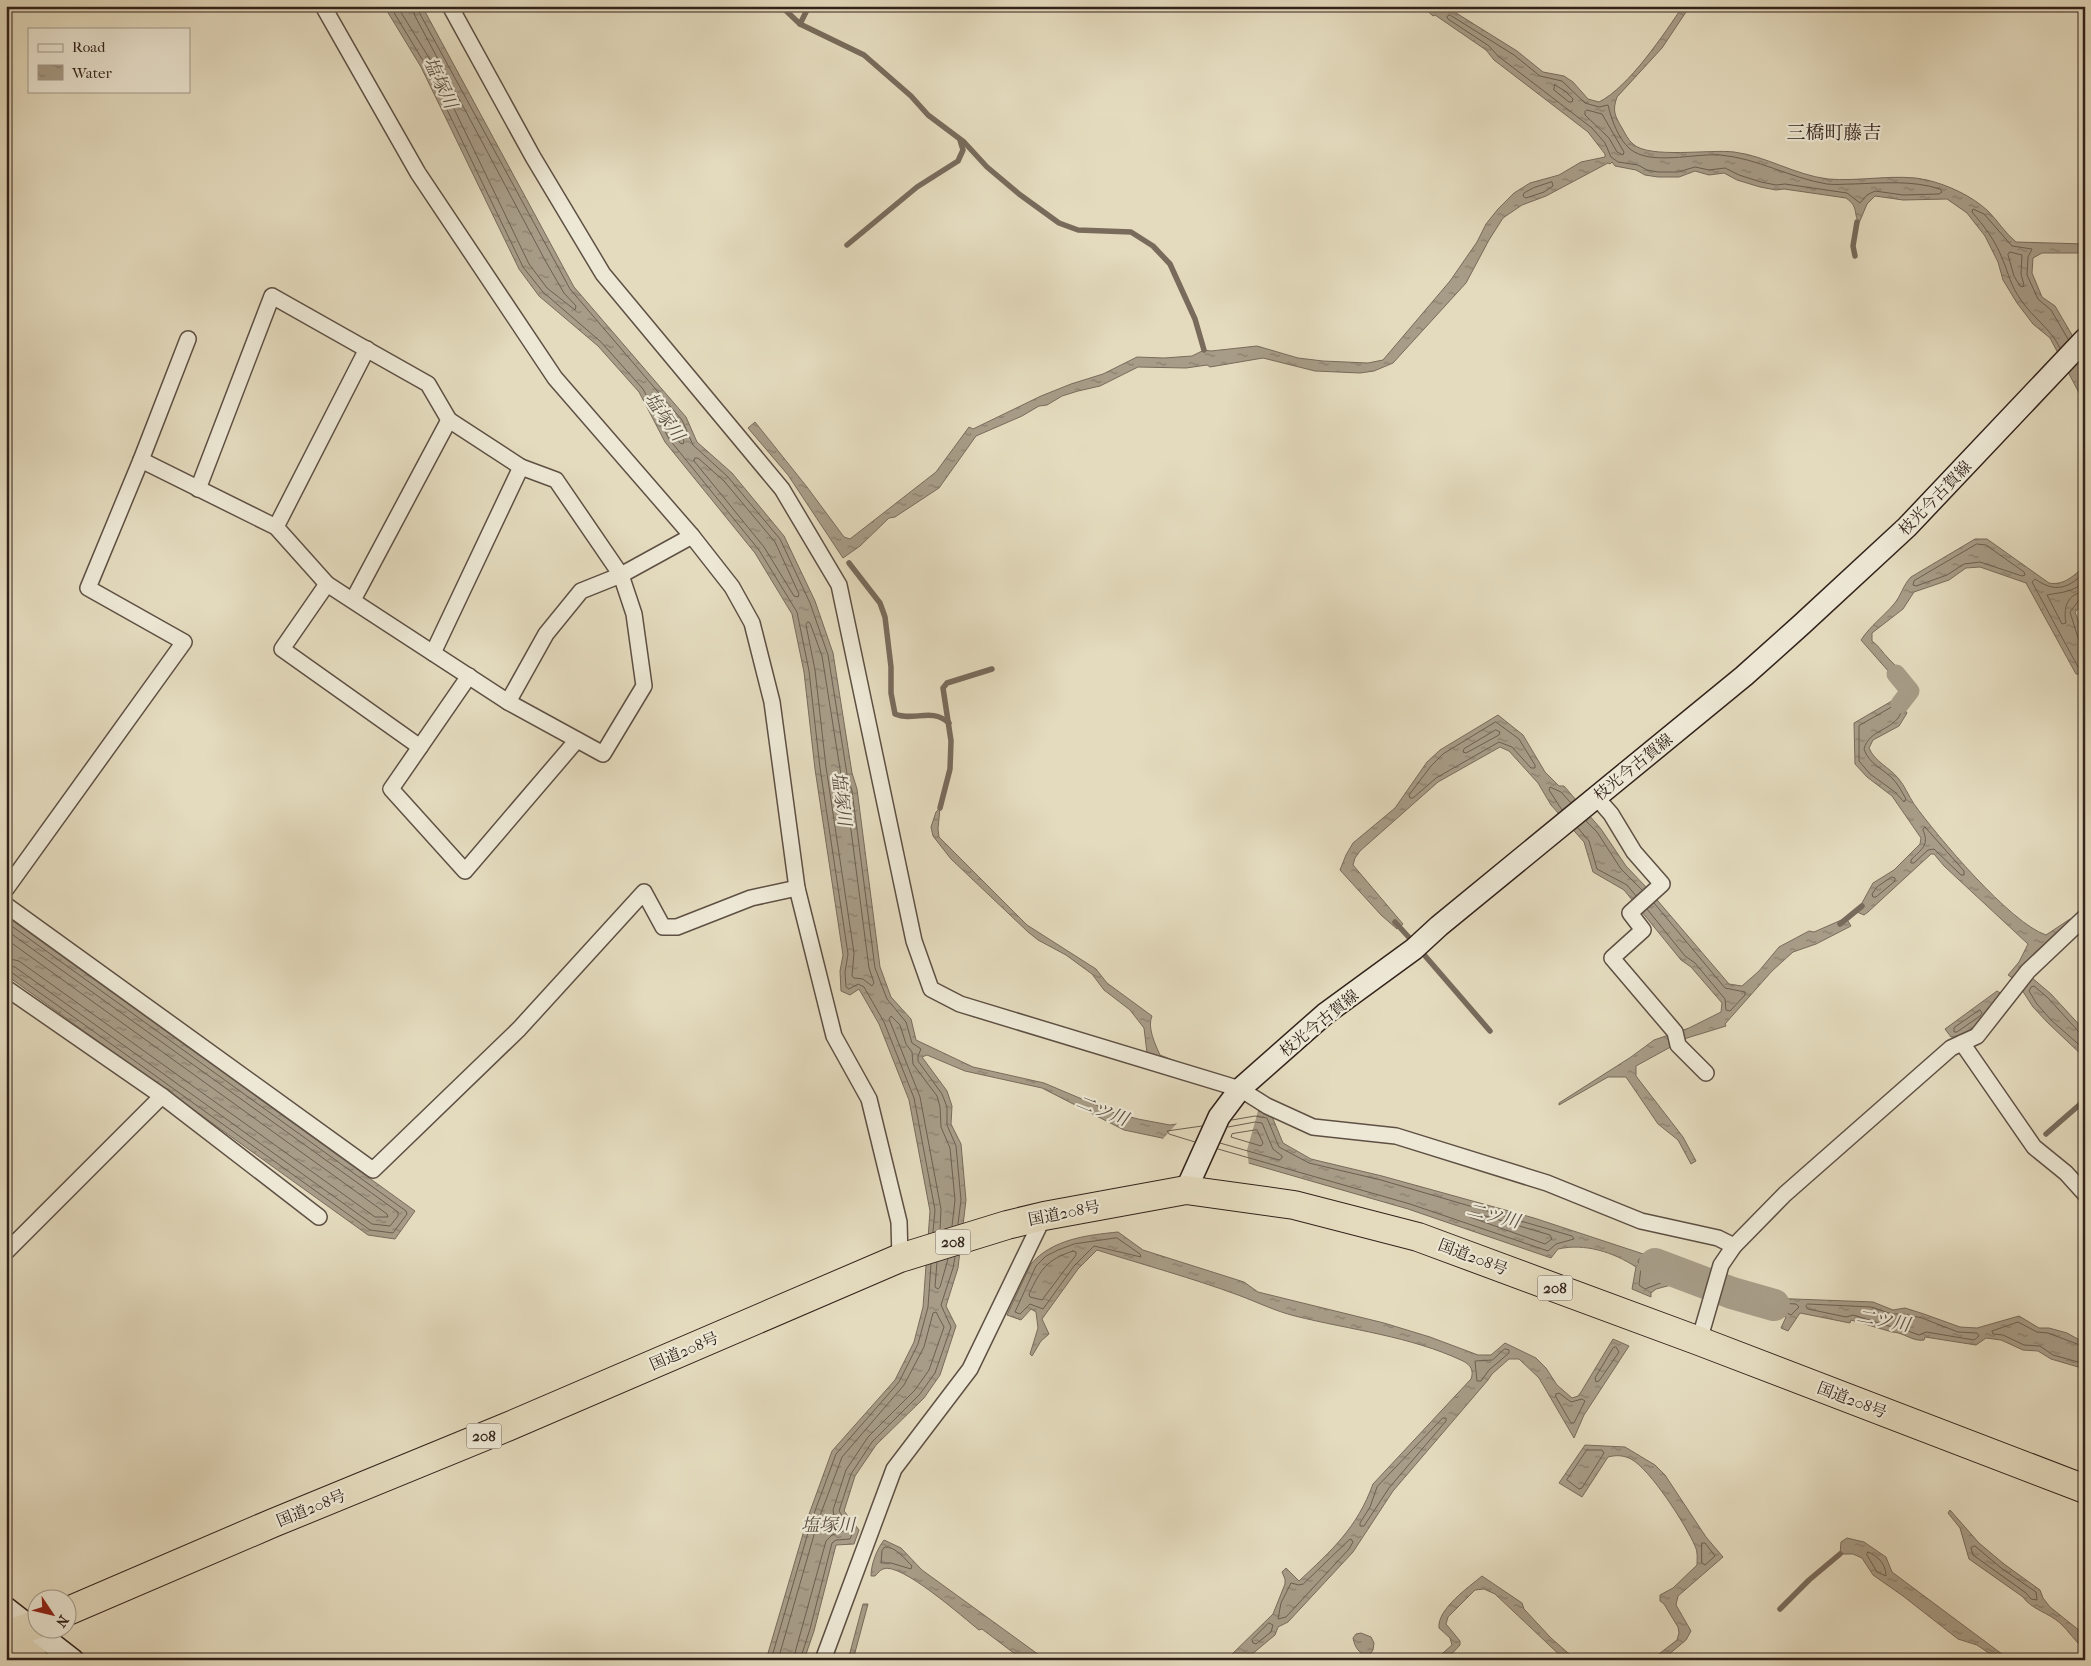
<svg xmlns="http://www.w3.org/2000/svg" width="2091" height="1666" viewBox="0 0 2091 1666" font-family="'IM FELL French Canon','Noto Serif JP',serif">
<defs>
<pattern id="water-ripples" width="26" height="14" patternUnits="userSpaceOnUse" patternTransform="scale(1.25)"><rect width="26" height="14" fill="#a79c87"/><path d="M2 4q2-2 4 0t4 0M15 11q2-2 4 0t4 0" fill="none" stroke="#897f6e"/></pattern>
</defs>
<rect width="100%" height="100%" fill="#e4dbbe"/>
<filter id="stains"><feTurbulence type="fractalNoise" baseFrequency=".004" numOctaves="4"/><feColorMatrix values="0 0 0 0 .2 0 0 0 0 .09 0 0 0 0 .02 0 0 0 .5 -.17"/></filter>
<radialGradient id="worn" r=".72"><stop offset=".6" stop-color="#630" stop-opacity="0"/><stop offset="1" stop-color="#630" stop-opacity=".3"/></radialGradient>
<g fill="url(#water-ripples)" stroke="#786b5c">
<path d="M384 6H422L574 287 686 417 697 442 732 473 784 536 815 601 833 653 852 773 857 789 880 967 891 997 911 1019 916 1040 973 1067 1044 1083 1115 1113 1138 1119 1170 1125 1263 1111 1271 1114 1283 1143 1311 1159 1382 1176 1534 1218 1698 1272 1693 1285 1677 1281 1675 1284 1656 1289 1651 1293V1297L1632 1289 1636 1267C1613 1252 1585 1243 1558 1249L1551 1258 1408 1209 1162 1138 1124 1130 1042 1088 965 1071 927 1055 922 1057 947 1091 952 1106 951 1124 961 1144 966 1200 958 1268 946 1306 956 1326 940 1375 924 1398 876 1445 855 1476 844 1511 859 1530 854 1544 836 1545 814 1631 804 1660H766L808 1517 832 1451 895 1380 914 1342 923 1307 930 1211 909 1100 879 1024 859 989 850 995 841 991 840 971 843 955 815 769 804 672 792 614 755 553 665 442 639 392 598 346 539 296 519 269 421 67Z"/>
<path d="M1422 6H1445L1517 51 1543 72 1564 76 1573 82 1588 99 1599 102C1629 87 1664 34 1683 6H1690L1662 48 1617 97C1612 111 1615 116 1622 128 1625 133 1628 140 1633 144 1649 159 1710 149 1734 152 1766 156 1795 175 1828 179 1858 182 1899 173 1927 180 1948 185 1972 196 1988 211 1998 221 2005 233 2016 242L2085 244V253H2042L2033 258 2032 273 2042 297 2055 306 2085 357V404L2050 338 2033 324 2017 303 2003 280 1998 262 1985 236 1967 213 1947 199 1903 200 1875 196 1867 204 1859 223C1853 213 1859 207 1846 198L1784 189 1776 190 1760 187 1737 180 1724 173 1709 175 1695 171 1679 177H1658L1645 175 1636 170 1615 166 1612 162 1610 164 1608 163 1546 196 1522 205 1503 218 1489 240 1466 283 1393 363 1374 371 1360 373 1315 371 1263 358 1210 367 1207 365 1186 368 1138 367 1100 386 1078 391 1062 396 1047 405 1039 406 1022 416 976 436 939 488 895 517 889 518 860 546 843 558 788 475 748 428 755 422 807 487 844 537 850 539 936 472 969 427 973 429 1041 396 1071 384 1103 374 1137 357 1164 358 1192 356 1204 350 1211 351 1257 346 1298 358 1323 361 1368 363 1383 360 1450 281 1477 242 1486 224 1498 209 1514 193 1530 183 1559 175 1581 162 1605 157V154L1588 132 1494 60 1486 50 1435 15 1433 16Z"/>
<path d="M1975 539H1987L2049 583C2064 586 2075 575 2085 565V602L2075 612 2085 640V674H2076L2026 583 1980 567 1966 568 1949 580 1914 592 1903 609 1872 633V641C1879 646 1882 652 1888 658 1898 669 1910 677 1918 689L1910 696 1861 640C1871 625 1883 617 1894 604 1901 596 1903 585 1911 577Z"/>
<path d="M1897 698 1907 713 1899 726 1873 740 1869 748C1875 762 1889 767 1898 778 1905 786 1908 795 1914 804 1937 836 2010 923 2046 935L2070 919 2073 921 2014 979 2008 975 2019 962 2028 944 1944 866 1934 854H1931L1868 912 1864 915 1857 912 1873 883 1894 870 1920 844 1921 838 1892 796 1867 777 1855 764 1854 723Z"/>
<path d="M1498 715 1523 735 1545 772 1559 786H1564L1601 829 1626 866 1646 887 1729 984 1742 986 1759 971 1779 947 1809 931 1814 932 1846 918 1851 926 1816 944 1793 952 1772 971 1725 1024 1726 1026 1687 1038 1636 1066V1076L1683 1137 1696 1161 1691 1164 1678 1140 1658 1124 1626 1077H1608L1559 1105V1103L1631 1057 1654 1040 1689 1028 1721 1012 1722 1003 1691 967 1681 960 1624 890 1593 872 1584 842 1551 805 1538 783 1509 751 1500 747 1438 782 1360 851 1355 858 1353 865 1403 924 1397 929 1381 915 1340 870 1346 855 1353 843 1395 808 1427 762 1440 750Z"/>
<path d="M940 808 938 829 939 837 1027 925 1096 969 1107 983 1152 1016C1147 1027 1155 1044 1160 1055L1218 1078 1147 1053 1144 1028 1130 1010 1104 990 1092 974 1066 955 1038 940 1028 932 951 859 933 836 931 827 936 812Z"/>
<path d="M6 916 415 1211 395 1239 368 1235 6 975Z"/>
<path d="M2031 977 2051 994 2085 1031V1058L2048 1023 2033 1007 2022 990Z"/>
<path d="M1997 991 2004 995C1992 1009 1970 1038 1951 1037L1945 1029Z"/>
<path d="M1118 1232 1143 1250 1244 1282 1258 1292 1384 1323 1430 1337 1478 1355H1491L1505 1343 1536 1358 1546 1368 1557 1385 1572 1398 1578 1396 1581 1392 1613 1339 1629 1346 1584 1415 1574 1438 1539 1378 1519 1359H1509L1492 1374 1488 1380 1393 1491 1353 1552 1288 1622 1278 1627 1275 1635 1245 1660H1226L1273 1614 1285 1584V1579L1282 1572 1286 1568 1299 1581C1332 1550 1357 1528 1373 1484L1471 1379C1474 1371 1471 1365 1463 1361 1410 1336 1351 1330 1295 1316 1275 1311 1257 1302 1238 1295 1192 1278 1144 1265 1097 1250L1078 1269 1042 1319 1049 1334 1041 1341 1032 1356 1030 1354 1038 1328 1036 1312 1031 1309 1021 1320 1007 1315 1031 1264C1052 1239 1088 1235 1118 1232Z"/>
<path d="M1733 1291 1768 1298 1873 1302 1893 1310 1905 1308 1924 1314 1960 1327 1977 1328 2019 1316 2039 1328H2049L2067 1333 2085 1343V1369L2051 1359 2038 1351 2023 1350 2001 1340 1986 1338 1976 1345 1925 1337 1924 1340C1913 1342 1903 1332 1892 1332L1851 1320 1850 1323 1800 1313 1788 1331 1781 1328 1786 1317 1732 1296Z"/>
<path d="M1585 1445 1625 1447 1655 1465 1665 1475 1706 1537 1723 1557 1678 1596 1676 1605 1691 1631 1686 1640 1662 1660H1651L1677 1640 1679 1633 1678 1627 1664 1604 1660 1601V1595L1673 1588 1697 1565C1697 1559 1698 1552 1695 1546 1686 1525 1650 1469 1631 1459 1623 1455 1616 1455 1608 1457L1582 1497 1559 1483Z"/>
<path d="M1950 1510 1979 1543 2004 1564 2040 1590 2043 1598 2050 1607 2085 1635V1649C2075 1642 2069 1631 2060 1623 2049 1613 2031 1609 2023 1597L1969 1559 1960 1528 1948 1513Z"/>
<path d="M1847 1538 1864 1542 1886 1557 1892 1572 2010 1660H1999L1977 1645 1958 1639 1903 1596 1873 1575 1862 1558 1853 1554H1840L1841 1542Z"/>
<path d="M884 1540 901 1548 922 1570 1046 1660H1023L982 1629 979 1630C965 1619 900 1561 883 1569 880 1570 877 1574 875 1576H871C871 1564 877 1549 884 1540Z"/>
<path d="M1482 1576 1522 1603 1524 1609 1551 1638 1576 1660H1565L1495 1594 1484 1589 1475 1590 1448 1617 1446 1624 1460 1641V1645L1446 1660H1435L1452 1645 1450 1638 1439 1628C1437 1609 1469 1587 1482 1576Z"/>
<path d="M863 1604H868L853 1660H848Z"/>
<path d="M1361 1633 1371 1637 1374 1643 1373 1650 1368 1657C1359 1653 1355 1648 1353 1638L1356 1634Z"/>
</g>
<path fill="#e4dbbe" d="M1251 1109 1258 1111 1247 1150 1249 1166 1162 1140 1179 1121Z"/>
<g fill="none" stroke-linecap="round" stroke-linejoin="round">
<g stroke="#6c5f51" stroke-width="1">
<path d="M390 6 425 64 523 267 543 292 601 342 643 389 669 439 759 550 797 612 809 671 820 768 848 954 845 972 846 987 849 989 858 984 864 987 884 1022 914 1098 935 1210 933 1232"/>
<path d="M397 6 431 61 529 264 547 288 575 310 576 306 564 293 546 262 415 16 412 6"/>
<path d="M418 6 420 14 570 289 682 420 693 445 728 477 780 539 810 603 828 655 847 774 852 791 875 968 887 999 906 1022 912 1043 921 1049 918 1056V1061L942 1094 947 1107V1125L956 1146 961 1200 958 1224"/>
<path d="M1450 15 1514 55 1540 76 1562 81 1585 103 1599 107 1608 105C1611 118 1618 139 1630 149 1651 166 1694 153 1720 155 1757 158 1790 178 1827 184 1835 185 1845 184 1853 184 1882 183 1912 180 1940 189L1942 192 1939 194 1903 195 1875 191 1867 195 1860 203 1847 193 1785 184 1776 185 1761 182 1739 175 1725 168 1709 170 1695 167 1678 172H1658L1647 170 1638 165 1618 162 1611 157 1605 143 1592 128 1498 56 1489 46 1448 19 1447 17Z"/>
<path d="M1555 85 1565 91 1573 99 1572 102H1569L1554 90Z"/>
<path d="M1587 110 1602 114 1624 152 1623 155 1617 152 1609 138 1585 115V112Z"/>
<path d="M1552 182 1553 186 1544 192 1526 198 1523 196 1524 193 1533 188Z"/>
<path d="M2010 252 2022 255 2021 274 2024 285 2023 287 2020 286 2014 276 2008 255Z"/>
<path d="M2060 348C2051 329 2033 318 2021 300 2010 285 2009 274 2002 258 1995 240 1984 226 1972 212L1973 209 1984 214 2012 246 2032 249 2028 257 2027 275 2038 299 2051 310 2068 339"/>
<path d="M665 413 668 414 676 423 684 441 683 444 680 443 664 416Z"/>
<path d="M695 458H698L724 481 775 542 799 594 798 597 794 596 764 547 694 461Z"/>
<path d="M1977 544 1986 545 2024 572 2025 575 2022 576 1980 562 1964 564 1947 575 1916 586 1913 585 1914 581Z"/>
<path d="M2085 572C2068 589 2055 593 2035 579L2032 582 2078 667 2085 669"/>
<path d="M2085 581C2073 593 2061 592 2047 595L2062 624 2066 623C2063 608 2067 593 2085 592"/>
<path d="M2085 599 2079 600 2070 612 2078 638 2085 641"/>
<path d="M808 622 810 623 822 656 841 775 846 792 869 968 874 983 872 986 863 979 854 978 852 976 854 953 826 767 815 670 806 625Z"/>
<path d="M1894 706 1901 713C1893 731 1869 729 1864 749 1869 764 1882 768 1892 778 1898 784 1902 792 1906 799L1904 802 1895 792 1870 774 1859 761V726Z"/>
<path d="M1496 722 1519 739 1535 765V768H1531L1512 747 1499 742 1436 778 1413 798H1410L1409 795 1431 766 1443 754Z"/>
<path d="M1496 730 1500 732 1499 735 1466 753 1463 752 1464 749Z"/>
<path d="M1562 810 1549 790 1550 787 1561 792 1571 803"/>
<path d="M1586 821 1597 832 1621 869 1642 890"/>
<path d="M1925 827 1964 871V875H1961L1934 849 1928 850 1914 863H1911V860C1921 849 1930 846 1923 830Z"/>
<path d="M1578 828 1589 841 1597 869 1627 885 1636 896"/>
<path d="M1892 877 1895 878V881L1876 897H1873L1872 894 1877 887Z"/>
<path d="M1647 909 1685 956 1695 963 1725 999 1726 1010 1730 1011 1745 995V992L1725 988 1654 903"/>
<path d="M6 922 406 1211 407 1214 393 1233 370 1230 11 972 6 971"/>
<path d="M6 930 398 1212V1216L390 1226 372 1224 15 967 6 965"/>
<path d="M6 939 387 1214 388 1217H375L19 961 6 958"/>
<path d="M1980 1010 1982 1013 1980 1016 1957 1032H1954V1028Z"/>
<path d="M2085 1033 2079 1032 2048 998 2034 986 2031 987 2029 991 2037 1004 2051 1020 2085 1050"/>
<path d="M1257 1130 1263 1143 1261 1146 1231 1137 1232 1134Z"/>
<path d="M1195 1142 1169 1134 1167 1131 1202 1126"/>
<path d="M1220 1143 1279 1160 1282 1158V1156L1273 1149 1262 1123 1255 1122 1228 1127"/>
<path d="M1218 1149 1410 1204 1548 1251 1556 1244 1574 1239 1572 1236 1381 1180 1309 1163 1279 1147 1267 1118 1255 1116 1232 1120"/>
<path d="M1472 1212 1550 1235 1552 1239 1545 1244 1470 1217 1469 1214Z"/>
<path d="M940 1230 941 1209 920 1097 889 1019 891 1016 900 1025 906 1044 912 1052 913 1064 937 1096 940 1107 941 1127 950 1148 955 1200 952 1226"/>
<path d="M1117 1238 1140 1254 1141 1257 1094 1246 1074 1266 1043 1309 1030 1304 1020 1314 1015 1312 1036 1266 1046 1256 1058 1250 1074 1244Z"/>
<path d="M1073 1251 1076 1252V1255L1042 1300 1030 1297 1029 1294C1041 1269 1046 1260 1073 1251Z"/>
<path d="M1641 1258 1687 1273 1688 1277 1686 1278 1676 1277 1645 1289 1639 1285 1641 1267 1638 1261Z"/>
<path d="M937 1262 935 1287 938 1289 940 1287 948 1259"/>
<path d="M1778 1303 1796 1304 1799 1307 1791 1315 1777 1308 1776 1305Z"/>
<path d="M1808 1304 1871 1307 1892 1314H1904L1922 1318 1958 1332 1977 1333 1979 1336 1974 1340 1926 1332 1919 1335 1900 1328 1892 1327 1853 1315 1846 1317 1808 1309 1806 1306Z"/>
<path d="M1616 1347 1619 1352 1599 1381 1596 1382 1595 1378 1613 1348Z"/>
<path d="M2085 1347 2048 1333 2037 1332 2018 1322 1992 1331 1993 1334 2003 1335 2024 1345 2040 1346 2053 1355 2085 1364"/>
<path d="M1505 1349 1509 1350V1353L1489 1370 1481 1381H1477L1475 1361 1492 1360Z"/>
<path d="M1556 1394 1559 1393 1571 1402 1582 1399 1585 1401 1574 1423H1571L1556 1397Z"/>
<path d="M1443 1418H1446V1421L1389 1488 1364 1526H1360V1523L1370 1507 1377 1487Z"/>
<path d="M1587 1450H1602L1604 1453 1582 1488 1579 1489 1567 1480Z"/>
<path d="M1349 1540 1351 1539 1353 1542 1349 1549 1286 1617 1278 1619 1281 1603 1291 1583 1299 1585 1303 1584Z"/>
<path d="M1702 1543H1705L1715 1556 1705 1565 1702 1563Z"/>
<path d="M1975 1546 2001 1568 2036 1592 2037 1600 2031 1599 2026 1593 1973 1555 1971 1548Z"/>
<path d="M885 1547C895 1546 905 1559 912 1566L911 1569 891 1563H881L882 1551Z"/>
<path d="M1868 1552C1878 1556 1886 1564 1886 1576L1877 1572 1867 1555Z"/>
<path d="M1269 1623 1273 1625 1271 1632 1256 1644 1253 1643 1252 1640Z"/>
<path d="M771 1660 812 1519 836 1454 899 1382 918 1344 928 1307 931 1264"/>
<path d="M778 1660 818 1521 842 1457 904 1385 924 1347 933 1313 936 1312 944 1327 929 1370 915 1390 868 1437 846 1470 833 1510 834 1516 844 1531 832 1535 826 1541 793 1660"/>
<path d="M800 1660 810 1629 832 1543 836 1540 850 1539 853 1532 839 1511 851 1474 872 1442 920 1394 935 1373 951 1327 941 1305 953 1268 955 1257"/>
</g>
<g stroke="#786b5c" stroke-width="5.5">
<path d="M781 6 800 24 864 55 911 96 928 115 964 142 987 167 1019 194 1059 223 1078 230 1131 232 1153 246 1170 264 1195 319 1204 350"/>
<path d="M800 24 809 6"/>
<path d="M847 245 917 187 958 161 963 150 960 140"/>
<path d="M1855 256 1853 246 1857 222"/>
<path d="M849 563 880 603 885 617 891 667V693L895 714C914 722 931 707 949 723"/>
<path d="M940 808 950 769 951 741 943 688 947 683 992 669"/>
<path d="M1395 922 1414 943"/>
<path d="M1840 924 1862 906"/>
<path d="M1420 950 1490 1031"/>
<path d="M2046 1134 2085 1100"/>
<path d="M1780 1609 1809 1580 1840 1554"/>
</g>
<path stroke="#a79c87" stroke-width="19" d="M1896 674 1910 691 1900 704"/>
<path stroke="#a79c87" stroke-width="32" d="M1655 1264 1732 1293 1774 1305"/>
<defs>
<g id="street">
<path d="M323 6 418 173 555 378 692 536 732 587 752 623 772 702 797 888 834 1036 869 1099 899 1222 900 1258"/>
<path d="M450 6 533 157 603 274 782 489 839 585 914 941 931 989 960 1004 1240 1089 1267 1106 1313 1127 1396 1136 1547 1183 1641 1221 1718 1238 1734 1246"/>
<path d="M141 460 276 527 327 584 508 702 546 634 581 591 621 575 692 536"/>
<path d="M198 489 272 296 428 384 449 420 521 467 556 480 621 575 634 614 644 686 603 754 508 702"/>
<path d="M276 527 367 349"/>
<path d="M327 584 282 649 420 747"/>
<path d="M353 600 449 420"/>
<path d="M433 653 521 467"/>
<path d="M469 676 391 789 465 871 577 740"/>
<path d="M1596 797 1611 814 1634 852 1662 884 1630 913 1643 930 1612 958 1675 1032 1678 1045 1706 1073"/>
<path d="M6 889 184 642 88 588 141 460 188 339"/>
<path d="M6 905 373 1170 519 1029 644 892 663 927H677L751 898 797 888"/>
<path d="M6 988 162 1096"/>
<path d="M1962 1043 2034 1147 2066 1173 2085 1194"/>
<path d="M6 1252 162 1096 319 1217"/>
<path d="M1699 1341 1721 1265 1734 1246 1785 1194 1951 1048 1977 1036 2028 971 2085 917"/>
<path d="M823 1660 894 1469 970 1369 1044 1216"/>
</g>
<g id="secondary">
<path d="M1186 1190 1219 1117 1240 1089 1325 1014 1414 949 1439 926 1744 676 1801 625 1907 527 2085 339"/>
<path d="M6 1608 73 1660"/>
</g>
<g id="highway">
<path d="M68 1611 273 1523 507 1427 900 1258 1007 1225 1044 1216 1186 1190 1294 1205 1418 1237 1699 1341 2085 1489"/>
<path d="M6 1635 38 1624"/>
<path d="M6 1639 34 1660"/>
</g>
</defs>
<use href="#street" stroke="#5e5044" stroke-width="18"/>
<use href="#secondary" stroke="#32221b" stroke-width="24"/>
<use href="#highway" stroke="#32221b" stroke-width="30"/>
<use href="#street" stroke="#ede8d5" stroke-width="15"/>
<use href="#secondary" stroke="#ede8d5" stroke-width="21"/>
<use href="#highway" stroke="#e4dbbe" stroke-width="28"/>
</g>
<g text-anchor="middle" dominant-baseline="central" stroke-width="4.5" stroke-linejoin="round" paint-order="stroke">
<g fill="#ede8d5" stroke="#6a5d53" stroke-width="1">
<rect x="935.5" y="1229.5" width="35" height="25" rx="4"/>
<rect x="1537.5" y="1275.5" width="35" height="25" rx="4"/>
<rect x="466.5" y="1423.5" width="35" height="25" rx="4"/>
</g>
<g font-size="15" font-weight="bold" fill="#32221b">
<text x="953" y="1242">208</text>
<text x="1555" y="1288">208</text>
<text x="484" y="1436">208</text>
</g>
<g font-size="16" fill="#32221b" stroke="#ede8d5">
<text transform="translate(1935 498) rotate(-46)">枝光今古賀線</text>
<text transform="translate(1633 767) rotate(-39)">枝光今古賀線</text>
<text transform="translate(1319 1023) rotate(-39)">枝光今古賀線</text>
<text transform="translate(1064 1213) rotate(-11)">国道208号</text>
<text transform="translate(1473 1257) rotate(21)">国道208号</text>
<text transform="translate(684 1351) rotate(-23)">国道208号</text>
<text transform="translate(1852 1400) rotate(21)">国道208号</text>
<text transform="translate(311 1508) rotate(-22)">国道208号</text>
</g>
<g font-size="18" font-style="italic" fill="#5b4d41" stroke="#ede8d5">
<text transform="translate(440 83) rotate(65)">塩塚川</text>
<text transform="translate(664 417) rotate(55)">塩塚川</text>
<text transform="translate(841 799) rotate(83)">塩塚川</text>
<text transform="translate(1102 1111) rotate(21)">二ツ川</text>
<text transform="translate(1493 1216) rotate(14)">二ツ川</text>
<text transform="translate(1883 1321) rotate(10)">二ツ川</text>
<text x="828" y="1525">塩塚川</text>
</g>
<g font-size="19" fill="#32221b" stroke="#ede8d5">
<text x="1834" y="133">三橋町藤吉</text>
</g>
</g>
<rect width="2091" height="1666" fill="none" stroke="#e4dbbe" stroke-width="25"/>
<rect x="8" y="8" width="2076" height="1651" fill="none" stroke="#32221b" stroke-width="2.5"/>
<rect x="12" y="12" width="2066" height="1641" fill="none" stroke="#32221b"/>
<rect x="28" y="28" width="162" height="65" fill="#ede8d5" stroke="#a2998b"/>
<rect x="38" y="44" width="25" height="8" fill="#ede8d5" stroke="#a2998b"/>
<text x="72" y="52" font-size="15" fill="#32221b">Road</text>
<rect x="38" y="65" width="25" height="15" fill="url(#water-ripples)" stroke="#a2998b"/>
<text x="72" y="78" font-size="15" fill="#32221b">Water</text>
<g transform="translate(52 1614) rotate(125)"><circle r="24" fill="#ede8d5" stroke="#a2998b"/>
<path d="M0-4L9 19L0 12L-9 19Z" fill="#8f2418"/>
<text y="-8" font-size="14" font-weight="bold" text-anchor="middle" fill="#32221b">N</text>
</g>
<rect width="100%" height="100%" filter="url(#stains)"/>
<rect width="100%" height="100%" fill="url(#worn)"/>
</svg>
